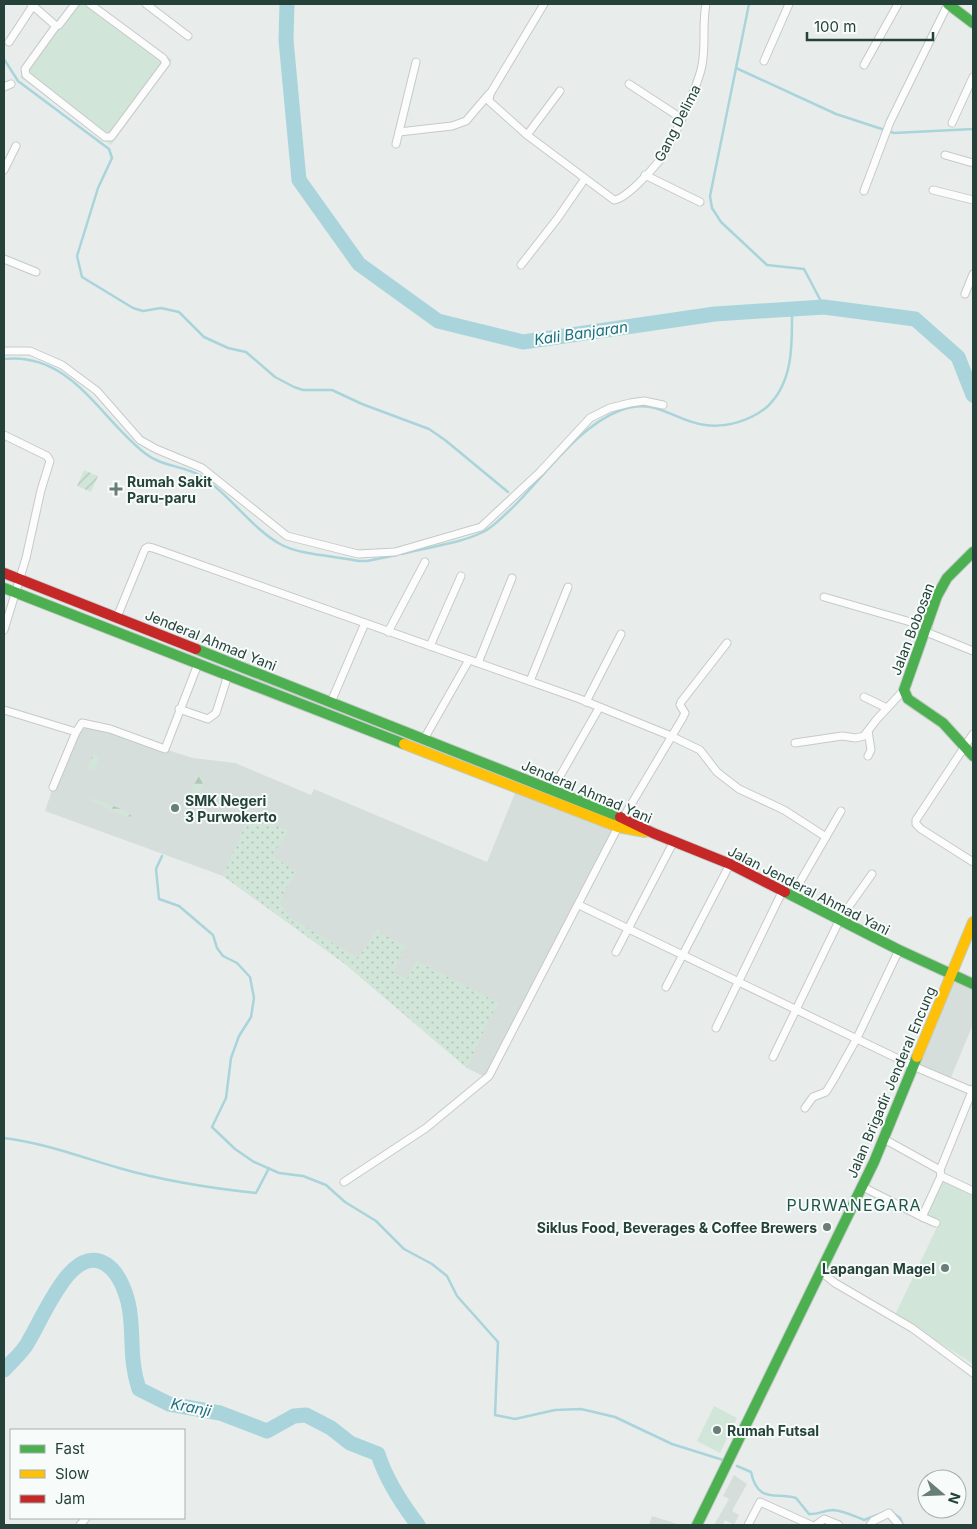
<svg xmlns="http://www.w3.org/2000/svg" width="977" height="1529" viewBox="0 0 977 1529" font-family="Inter,sans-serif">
<defs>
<pattern id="grass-dots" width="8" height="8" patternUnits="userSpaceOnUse" patternTransform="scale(1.25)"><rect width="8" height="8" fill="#d1e6d8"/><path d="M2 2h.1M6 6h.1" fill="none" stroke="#b3c6ba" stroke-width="1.8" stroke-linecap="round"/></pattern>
<pattern id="forest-firs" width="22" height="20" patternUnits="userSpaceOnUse" patternTransform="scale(1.25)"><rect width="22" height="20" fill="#d1e6d8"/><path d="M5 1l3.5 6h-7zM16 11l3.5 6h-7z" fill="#b3c6ba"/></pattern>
<pattern id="garden-furrows" width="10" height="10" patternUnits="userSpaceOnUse" patternTransform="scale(1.25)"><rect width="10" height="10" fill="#d1e6d8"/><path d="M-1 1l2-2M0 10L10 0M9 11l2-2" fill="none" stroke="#b3c6ba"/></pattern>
</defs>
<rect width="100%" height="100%" fill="#e8edeb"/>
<g fill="#d6dedb">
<path d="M82 723 193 758 235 763 311 795 314 789 487 862 517 788 618 827 489 1079 467 1068 345 964 223 876 45 811 53 787Z"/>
<path d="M952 974 973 984V1024L950 1080 913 1066Z"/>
<path d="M734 1475 747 1484 732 1511 739 1515 734 1525 725 1520 723 1525H714L729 1499 723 1496Z"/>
<path d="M652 1516 668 1521 680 1525H649Z"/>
</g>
<path fill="url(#grass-dots)" d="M254 816 289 831 272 855 296 872 283 894 281 904 289 917 358 958 378 929 383 934 405 946 393 972 407 979 416 961 499 1003 490 1017 467 1068 345 964 223 876 248 819Z"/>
<g fill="url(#forest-firs)">
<path d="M96 754 99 758 95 770H91L88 767 93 755Z"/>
<path d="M200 776 204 780 199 794 194 795 191 792 196 777Z"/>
<path d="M92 798 129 812 132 816 127 817 91 801Z"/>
</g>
<path fill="url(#garden-furrows)" d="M84 470 98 476 91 492 77 486Z"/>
<g fill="#d1e6d8">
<path d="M76 4H96L172 60 111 145 20 77Z"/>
<path d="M944 1179 973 1191V1364L895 1315 939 1223 927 1216Z"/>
<path d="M714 1406 737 1418 720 1453 697 1441Z"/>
</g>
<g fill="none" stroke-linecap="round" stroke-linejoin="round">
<g stroke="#a9d4db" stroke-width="2.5">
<path d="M749 4 710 196 712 208 721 222 767 265 804 269 824 307"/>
<path d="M4 59 18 81 109 149 112 158 98 188 77 256 82 277 133 308 143 311 161 308 179 312 204 337 228 348 246 352 275 377 294 387 303 390H332L362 404 429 429 445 440 508 492"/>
<path d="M736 68 836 114 894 133 973 129"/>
<path d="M4 359C72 352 100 419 146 454 161 466 183 466 199 475 229 493 250 527 280 544 299 555 336 556 359 561H367L397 555"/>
<path d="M402 554C428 547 459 544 483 532 492 528 501 518 509 511 544 478 576 427 621 410 657 397 673 421 705 425 727 428 752 420 768 406 794 381 792 342 792 309"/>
<path d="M162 856 156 869 159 899 179 906 213 935 217 948 223 956 237 963 250 977 254 998 251 1017 239 1036 231 1058 226 1098 212 1127 235 1149 254 1162 279 1173 303 1176 326 1185 345 1202 376 1221 404 1249 432 1264 447 1276 457 1296 498 1342 495 1415 515 1419 555 1410 581 1409 615 1417 672 1444 723 1460"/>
<path d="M4 1138C44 1143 81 1157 119 1168 164 1181 209 1188 256 1193L269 1168"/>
<path d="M737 1466 751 1472C758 1504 775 1492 796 1498L809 1514C818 1515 824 1510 833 1510 844 1511 854 1516 864 1520L885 1512"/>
<path d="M893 1513 900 1518 903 1525"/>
</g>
<g stroke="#a9d4db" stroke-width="15">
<path d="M287 4 286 40 299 180 359 264 438 321 523 342 715 314 824 307 915 319 958 357 973 395"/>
<path d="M4 1370C11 1362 21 1354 27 1344 40 1322 51 1295 68 1275 97 1242 120 1270 128 1302 135 1330 128 1357 139 1389L169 1404 220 1413 267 1431 294 1416 306 1415 331 1428 350 1443 378 1454C386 1480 402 1504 418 1525"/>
</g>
<defs>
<g id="street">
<path d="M31 4 56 26 59 25 75 4"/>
<path d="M146 4 188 36"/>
<path d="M544 4 490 94 489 101 527 135 614 200C626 199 651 171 660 160 671 145 699 84 702 65 706 45 702 24 706 4"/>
<path d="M56 26 25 69 26 75 105 137H111L166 63 163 58 90 4"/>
<path d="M9 42 34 4"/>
<path d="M764 61 789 4"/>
<path d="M864 65 898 4"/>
<path d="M629 84 681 118"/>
<path d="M4 87 11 84"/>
<path d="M952 123 973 77"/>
<path d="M399 132 452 126 466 121 489 94"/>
<path d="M527 135 560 91"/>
<path d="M396 144 416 62"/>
<path d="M945 155 973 163"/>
<path d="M4 170 16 146"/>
<path d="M645 175 700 202"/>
<path d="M933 190 973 200"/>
<path d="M864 191 890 122 948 4"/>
<path d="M4 259 36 272"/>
<path d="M521 265 557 219 584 180"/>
<path d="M965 294 973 274"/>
<path d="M4 351H30L62 365 97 391 140 440 156 449 202 468 287 536 358 554 395 552 481 527 540 472 590 418 610 408 630 403 644 401 663 405"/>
<path d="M4 435 47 456 50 461 41 490 26 558 4 630"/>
<path d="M824 597 928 627"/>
<path d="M117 617 145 549 148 547 153 548 580 699 671 736 700 750 717 772 739 789 784 810 826 837"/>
<path d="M388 632 425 562"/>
<path d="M926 632 973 651"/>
<path d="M430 646 461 576"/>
<path d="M478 663 512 578"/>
<path d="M530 681 568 587"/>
<path d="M864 697 887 708"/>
<path d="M331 702 365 623"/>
<path d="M586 702 621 634"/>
<path d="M179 709 208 719 216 713 228 675"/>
<path d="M4 710 76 732"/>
<path d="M868 731 871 750 868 756"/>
<path d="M973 734 916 820V824L921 829 973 862"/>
<path d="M424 739 469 660"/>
<path d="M795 743 842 736 856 738 864 736 877 719 904 690"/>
<path d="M53 787 76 732 82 723 110 729 165 749 198 664"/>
<path d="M552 790 599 708"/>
<path d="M623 818 682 719 685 713 680 705 681 702 727 643"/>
<path d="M793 894 841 811"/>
<path d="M579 905 913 1066 972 1091"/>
<path d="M616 952 674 841"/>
<path d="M666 987 730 864"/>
<path d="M716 1028 783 890"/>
<path d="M773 1057 840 919 872 874"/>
<path d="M805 1108 813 1097 826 1092 834 1079 857 1038 899 950"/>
<path d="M884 1139 940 1170 941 1176 973 1191"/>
<path d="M940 1170 973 1089"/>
<path d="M344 1182 426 1128 489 1076 618 827"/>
<path d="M861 1186 922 1217 941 1176"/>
<path d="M922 1217 936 1223"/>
<path d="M821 1272 835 1283 912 1328 973 1373"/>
<path d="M80 1525 86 1518"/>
<path d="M748 1525 760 1502 811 1525"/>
<path d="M816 1525 824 1519 839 1525"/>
<path d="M870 1525 873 1521 889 1513 899 1525"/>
</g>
<g id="fast">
<path d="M948 4 973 23"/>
<path d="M973 552 947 578 937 596 904 690 908 699 943 723 973 756"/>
<path d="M4 588 404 744"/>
<path d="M196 649 620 817"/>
<path d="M785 892 899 950 973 984"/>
<path d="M697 1525 874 1162 917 1057"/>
</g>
<g id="slow">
<path d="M404 744 618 827 645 832"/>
<path d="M917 1057 973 922"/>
</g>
<g id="jam">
<path d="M4 573 196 649"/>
<path d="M620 817 653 833 730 864 785 892"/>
</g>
</defs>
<use href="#street" stroke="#c5cac8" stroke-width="9"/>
<use href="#fast" stroke="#c3cbc8" stroke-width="12"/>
<use href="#slow" stroke="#c3cbc8" stroke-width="12"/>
<use href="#jam" stroke="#c3cbc8" stroke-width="12"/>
<use href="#street" stroke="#fcfcfc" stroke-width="7"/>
<use href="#fast" stroke="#4caf50" stroke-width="10"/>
<use href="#slow" stroke="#ffc107" stroke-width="10"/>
<use href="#jam" stroke="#c62828" stroke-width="10"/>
</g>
<g fill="#697e78" stroke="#f7fbf9" stroke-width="2">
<path d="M113.5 481.5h5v5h5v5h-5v5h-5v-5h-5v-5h5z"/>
<circle cx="175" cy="808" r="5"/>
<circle cx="827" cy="1227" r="5"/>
<circle cx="945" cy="1268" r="5"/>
<circle cx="717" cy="1430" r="5"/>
</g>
<g text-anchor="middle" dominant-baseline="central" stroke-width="4" stroke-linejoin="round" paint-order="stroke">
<g font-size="14" fill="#24423a" stroke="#f7fbf9">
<text transform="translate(677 123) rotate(-63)">Gang Delima</text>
<text transform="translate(912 629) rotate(-69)">Jalan Bobosan</text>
<text transform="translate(211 640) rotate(22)">Jenderal Ahmad Yani</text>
<text transform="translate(587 791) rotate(23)">Jenderal Ahmad Yani</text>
<text transform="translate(809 890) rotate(27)">Jalan Jenderal Ahmad Yani</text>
<text transform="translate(891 1082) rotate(-67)">Jalan Brigadir Jenderal Encung</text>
</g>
<g font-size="14" font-weight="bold" fill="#24423a" stroke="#f7fbf9" text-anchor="start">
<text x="127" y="481">Rumah Sakit<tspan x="127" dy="16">Paru-paru</tspan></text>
<text x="185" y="800">SMK Negeri<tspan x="185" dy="16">3 Purwokerto</tspan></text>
<text x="817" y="1227" text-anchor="end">Siklus Food, Beverages &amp; Coffee Brewers</text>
<text x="935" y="1268" text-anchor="end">Lapangan Magel</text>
<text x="727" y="1430">Rumah Futsal</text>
</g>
<g font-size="15" font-style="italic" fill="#1c6f80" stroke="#f7fbf9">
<text transform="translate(581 333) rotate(-8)">Kali Banjaran</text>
<text transform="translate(191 1407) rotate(12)">Kranji</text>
</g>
<g font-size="16" letter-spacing="1" fill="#1f5548" stroke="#f7fbf9">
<text x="854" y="1205">PURWANEGARA</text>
</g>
</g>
<rect width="977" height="1529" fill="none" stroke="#24423a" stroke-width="10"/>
<rect x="10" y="1429" width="175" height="90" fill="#f7fbf9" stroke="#a3b1ad"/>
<rect x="20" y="1445" width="25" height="8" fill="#4caf50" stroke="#a3b1ad"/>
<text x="55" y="1454" font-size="15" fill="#24423a">Fast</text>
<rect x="20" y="1470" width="25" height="8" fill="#ffc107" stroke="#a3b1ad"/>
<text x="55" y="1479" font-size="15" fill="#24423a">Slow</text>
<rect x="20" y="1495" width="25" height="8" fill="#c62828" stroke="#a3b1ad"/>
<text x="55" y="1504" font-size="15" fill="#24423a">Jam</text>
<g transform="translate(942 1494) rotate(109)"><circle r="24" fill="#f7fbf9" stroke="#a3b1ad"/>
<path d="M0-4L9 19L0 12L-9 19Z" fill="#697e78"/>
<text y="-8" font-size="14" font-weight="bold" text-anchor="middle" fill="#24423a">N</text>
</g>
<path d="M807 32v8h126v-8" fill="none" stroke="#24423a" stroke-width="2.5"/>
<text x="814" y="32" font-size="15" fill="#24423a" stroke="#f7fbf9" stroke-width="4" paint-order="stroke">100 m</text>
</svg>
